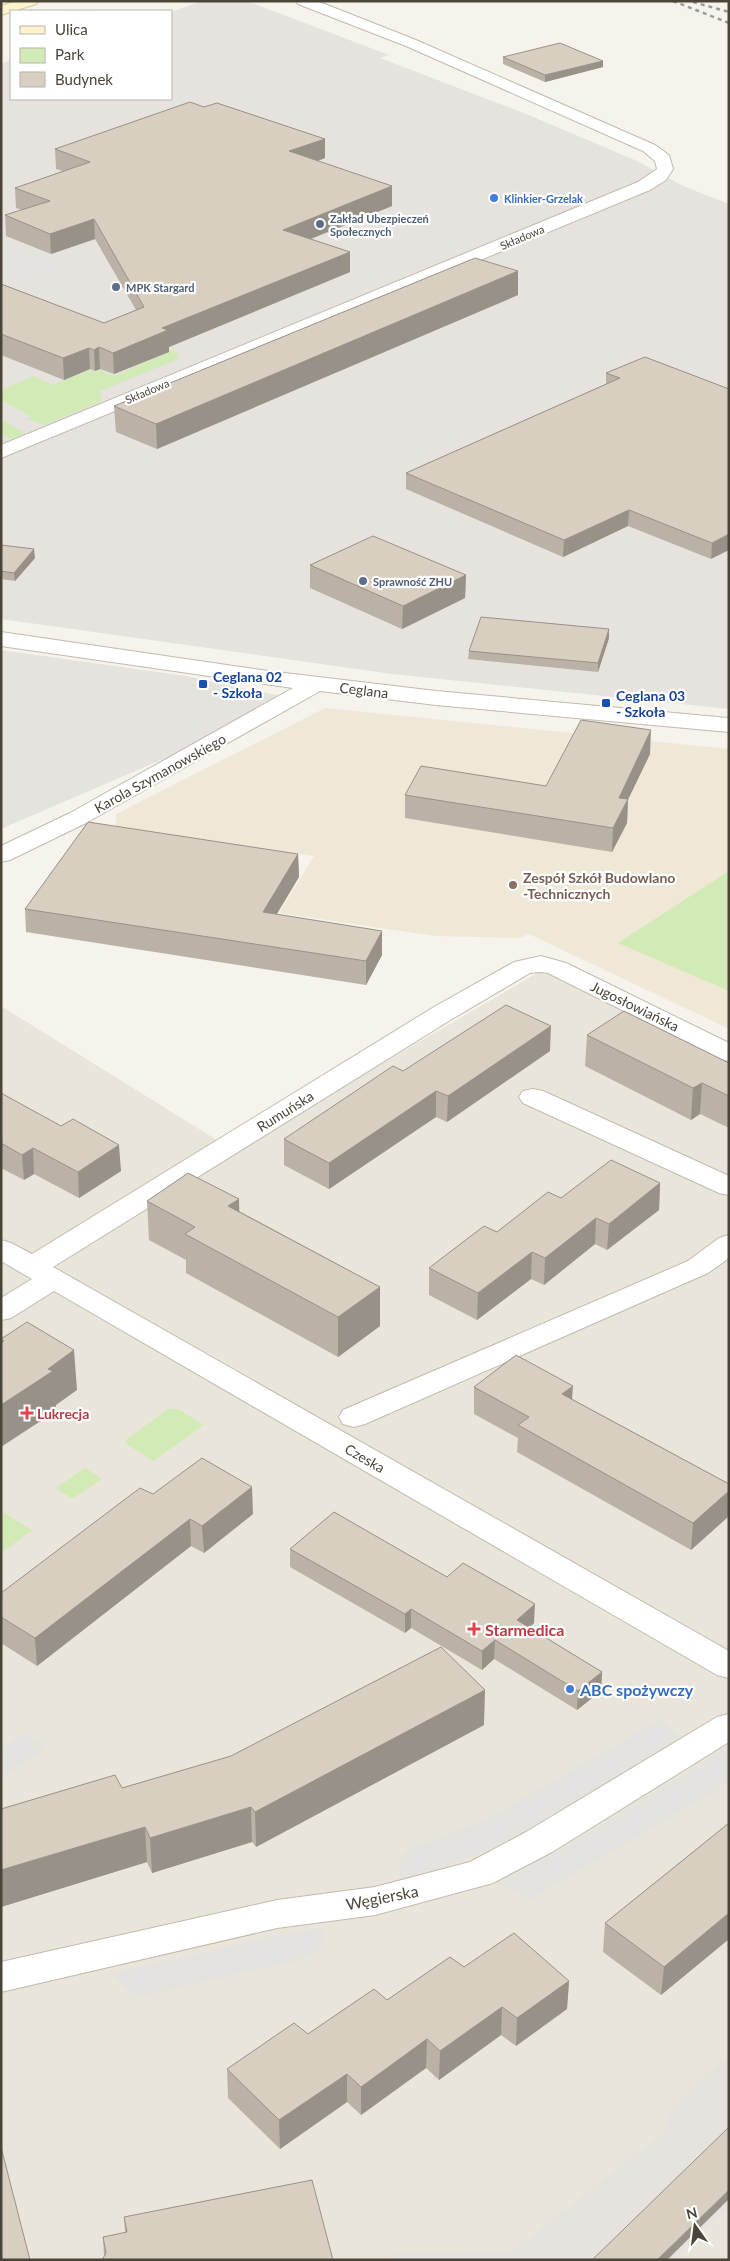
<svg xmlns="http://www.w3.org/2000/svg" width="730" height="2261" viewBox="0 0 730 2261" font-family="Lato,sans-serif">
<rect width="100%" height="100%" fill="#f6f3ec"/>
<path fill="#eae5da" d="M546 968 729 1062V2260H1V1006L233 1150Z"/>
<g fill="#e6e2dd">
<path d="M203 1H247L389 55 380 58 524 113 637 161 683 186 729 204V709L392 674 1 619V64L11 60V99H171V12Z"/>
<path d="M1 650 186 676 300 700 1 829Z"/>
<path d="M729 2054V2207L675 2260H390L389 2254 511 2252 665 2131 669 2110Z"/>
</g>
<path fill="#efe8d6" d="M325 708 729 749V1029L529 934 520 938 435 936 279 913 314 856 116 826V814Z"/>
<g fill="#d2eab5">
<path d="M172 350 179 354 176 360 100 391 102 399 100 402 44 425 27 419 32 417 1 400V393L4 389 33 376 53 385 90 370 95 372 99 370 115 376Z"/>
<path d="M1 419 25 433 11 439 1 434Z"/>
<path d="M729 871V991L618 943Z"/>
<path d="M168 1409H178L204 1425 153 1461 125 1443 127 1439Z"/>
<path d="M85 1468 102 1479 72 1499 56 1488Z"/>
<path d="M1 1511 32 1530 4 1551 1 1549Z"/>
</g>
<g fill="#e5e3e0">
<path d="M1 239 72 266 1 293Z"/>
<path d="M661 1719 683 1737 504 1843 451 1864 397 1881 403 1852 485 1820Z"/>
<path d="M24 1732 46 1746 1 1780V1749Z"/>
<path d="M721 1749 729 1752V1781L715 1791 531 1899 498 1883 563 1848 700 1765Z"/>
<path d="M324 1928 322 1947 305 1959 137 1997 108 1974 274 1936Z"/>
</g>
<g fill="none" stroke-linecap="round" stroke-linejoin="round">
<defs>
<g id="street">
<path d="M296 1H317L416 40 655 145 669 155 673 169 666 180 650 190 1 458V445L638 182 657 169 655 161 643 151 406 46 298 4Z"/>
<path d="M1 632 268 671 436 691 729 718V732L436 705 320 691 86 823 10 860 1 862V846L70 813 293 688 1 646Z"/>
<path d="M541 956 566 963 729 1043V1061L720 1059 548 973 541 972 530 973 452 1019 53 1267 729 1651V1678L717 1675 54 1291 11 1318 1 1320V1298L32 1279 1 1261V1240L11 1243 32 1254 434 1007 514 962Z"/>
<path d="M533 1089 543 1091 729 1176V1195L719 1193 523 1103 519 1097 523 1091Z"/>
<path d="M729 1235V1258L708 1273 365 1424 354 1427 343 1424 339 1417 343 1410 688 1261 719 1238Z"/>
<path d="M729 1714V1742L552 1852 493 1883 375 1915 277 1928 1 1992V1962L277 1900 375 1887 470 1862 526 1832 717 1717Z"/>
</g>
<path id="secondary" d="M16 1H38L36 4 1 15V6Z"/>
</defs>
<use href="#street" stroke="#c2bbae" stroke-width="2"/>
<use href="#secondary" stroke="#d6c79b" stroke-width="2"/>
<use href="#street" fill="#fff" fill-rule="evenodd"/>
<use href="#secondary" fill="#fff3cd" fill-rule="evenodd"/>
<g stroke="#9a9a9a" stroke-width="2.5" stroke-dasharray="4 4" stroke-linecap="butt">
<path d="M673 1 729 23"/>
<path d="M693 2 729 12"/>
</g>
</g>
<g fill="#bab2a6">
<path d="M503 57 603 61V67L545 82 503 64Z"/>
<path d="M204 107 325 139V158L318 161 392 206 311 239 350 252V272L169 347V352L114 374 100 369 95 371 90 369 64 380 1 355V284L104 323 136 310 95 239 51 254 6 236 5 215 22 210 16 208 15 188 63 171 56 169 55 149Z"/>
<path d="M518 271V295L157 449 116 432 114 406Z"/>
<path d="M606 373 729 389 711 559 628 526 563 557 406 489V473L606 384Z"/>
<path d="M1 545 35 558 15 581 1 579Z"/>
<path d="M310 565 466 575 465 598 402 629 310 588Z"/>
<path d="M609 638 598 672 468 659 469 651Z"/>
<path d="M650 754 628 799 627 823 612 852 405 818V795L546 786Z"/>
<path d="M298 854 299 877 277 914 382 955 366 985 26 932 25 909Z"/>
<path d="M587 1035 729 1063V1128L700 1114 691 1120 585 1066Z"/>
<path d="M550 1051 447 1122 436 1117 329 1189 284 1165V1139L403 1071Z"/>
<path d="M1 1093 121 1171 79 1198 34 1174 24 1180 1 1168Z"/>
<path d="M660 1183 659 1210 607 1250 595 1244 544 1285 531 1279 477 1320 429 1295V1268L561 1198Z"/>
<path d="M147 1201 239 1211 380 1287V1326L338 1357 186 1273V1260L149 1240Z"/>
<path d="M474 1387 572 1399 729 1484V1516L691 1550 517 1452 518 1438 474 1414Z"/>
<path d="M153 1494 253 1514 204 1553 191 1546 37 1666 1 1643V1593Z"/>
<path d="M290 1549 447 1577 534 1623 529 1628 602 1672 601 1691 577 1710 494 1659 482 1670 411 1628 405 1633 290 1567Z"/>
<path d="M484 1725 256 1847 252 1842 152 1873 147 1862 1 1907V1809Z"/>
<path d="M729 1823V1939L661 1995 603 1952 605 1923Z"/>
<path d="M464 1967 569 1981 567 2009 516 2046 501 2035 439 2080 426 2068 361 2115 347 2102 280 2149 228 2098 227 2069 308 2034Z"/>
<path d="M124 2217 333 2260 104 2256 103 2237 125 2233Z"/>
</g>
<g fill="#979187">
<path d="M603 61V67L545 82V75Z"/>
<path d="M325 139V158L290 171 289 151Z"/>
<path d="M392 186V206L283 250V230Z"/>
<path d="M94 219 95 239 51 254 50 234Z"/>
<path d="M350 252V272L169 347V352L114 374 113 353 162 328Z"/>
<path d="M518 271V295L157 449 156 424Z"/>
<path d="M99 347 100 369 95 371 94 350Z"/>
<path d="M89 348 90 369 64 380 63 358Z"/>
<path d="M629 510 628 526 563 557 564 540Z"/>
<path d="M729 534V550L711 559 712 543Z"/>
<path d="M34 549 35 558 15 581 14 573Z"/>
<path d="M466 575 465 598 402 629 403 606Z"/>
<path d="M609 629V638L598 672V663Z"/>
<path d="M651 730 650 754 624 808 628 799 627 823 612 852 613 828 619 798Z"/>
<path d="M298 854 299 877 264 935 263 912Z"/>
<path d="M382 931V955L366 985V961Z"/>
<path d="M551 1026 550 1051 447 1122 448 1096Z"/>
<path d="M702 1083 700 1114 691 1120 693 1088Z"/>
<path d="M436 1091V1117L329 1189V1163Z"/>
<path d="M119 1145 121 1171 79 1198 78 1172Z"/>
<path d="M33 1148 34 1174 24 1180 22 1155Z"/>
<path d="M660 1183 659 1210 607 1250 609 1224Z"/>
<path d="M239 1199 240 1238 228 1206Z"/>
<path d="M596 1218 595 1244 544 1285 545 1258Z"/>
<path d="M532 1252 531 1279 477 1320 478 1293Z"/>
<path d="M380 1287V1326L338 1357V1317Z"/>
<path d="M74 1350 77 1390 56 1405V1411L1 1447V1405L48 1369Z"/>
<path d="M573 1386 571 1413 562 1394Z"/>
<path d="M252 1487 253 1514 204 1553 202 1526Z"/>
<path d="M729 1491V1516L691 1550 693 1523Z"/>
<path d="M190 1519 191 1546 37 1666 35 1638Z"/>
<path d="M535 1604 534 1623 516 1639 517 1620Z"/>
<path d="M411 1609V1628L405 1633V1614Z"/>
<path d="M495 1640 494 1659 482 1670V1651Z"/>
<path d="M602 1672 601 1691 577 1710 578 1691Z"/>
<path d="M485 1690 484 1725 256 1847 255 1812Z"/>
<path d="M251 1807 252 1842 152 1873 150 1838Z"/>
<path d="M145 1827 147 1862 1 1907V1870Z"/>
<path d="M729 1913V1939L661 1995 664 1967Z"/>
<path d="M569 1981 567 2009 516 2046 517 2018Z"/>
<path d="M502 2007 501 2035 439 2080 440 2051Z"/>
<path d="M427 2039 426 2068 361 2115V2087Z"/>
<path d="M347 2074V2102L280 2149 279 2120Z"/>
<path d="M729 2190V2199L667 2260H657Z"/>
</g>
<g fill="#d8cfc1" stroke="#979187">
<path d="M560 43 603 61 545 75 503 57Z"/>
<path d="M190 102 204 107 217 103 325 139 289 151 392 186 283 230 350 252 162 328 168 330 113 353 99 347 94 350 89 348 63 358 1 334V284L104 323 144 307 94 219 50 234 5 215 50 201 15 188 90 162 55 149Z"/>
<path d="M475 258 518 271 156 424 114 406Z"/>
<path d="M645 357 729 389V534L712 543 629 510 564 540 406 473 620 378 606 373Z"/>
<path d="M373 536 466 575 403 606 310 565Z"/>
<path d="M1 545 34 549 14 573 1 571Z"/>
<path d="M481 617 609 629 598 663 469 651Z"/>
<path d="M581 720 651 730 619 798 628 799 613 828 405 795 421 766 546 786Z"/>
<path d="M88 822 298 854 263 912 382 931 366 961 25 909Z"/>
<path d="M506 1005 551 1026 448 1096 436 1091 329 1163 284 1139 393 1066 403 1071Z"/>
<path d="M624 1011 729 1063V1096L702 1083 693 1088 587 1035Z"/>
<path d="M1 1093 61 1126 73 1119 119 1145 78 1172 33 1148 22 1155 1 1143Z"/>
<path d="M611 1160 660 1183 609 1224 596 1218 545 1258 532 1252 478 1293 429 1268 484 1226 497 1232 548 1192 561 1198Z"/>
<path d="M188 1173 239 1199 228 1206 380 1287 338 1317 185 1234 195 1227 147 1201Z"/>
<path d="M27 1322 74 1350 48 1369 53 1371 1 1405V1343L4 1341 1 1339Z"/>
<path d="M516 1355 573 1386 562 1394 729 1484V1491L693 1523 518 1425 529 1417 474 1387Z"/>
<path d="M202 1458 252 1487 202 1526 190 1519 35 1638 1 1617V1593L140 1488 153 1494Z"/>
<path d="M334 1512 447 1577 463 1563 535 1604 517 1620 602 1672 578 1691 495 1640 482 1651 411 1609 405 1614 290 1549Z"/>
<path d="M441 1647 485 1690 255 1812 251 1807 150 1838 145 1827 1 1870V1809L115 1775 122 1788 231 1756Z"/>
<path d="M729 1823V1913L664 1967 605 1923Z"/>
<path d="M514 1933 569 1981 517 2018 502 2007 440 2051 427 2039 361 2087 347 2074 279 2120 227 2069 294 2023 308 2034 374 1989 387 2000 450 1957 464 1967Z"/>
<path d="M729 2127V2190L657 2260H592Z"/>
<path d="M1 2147 30 2260H1Z"/>
<path d="M312 2180 333 2260H102L106 2253 103 2237 127 2232 124 2217Z"/>
</g>
<g fill="#3f7fe0" stroke="#fff" stroke-width="2">
<circle cx="494" cy="198" r="5"/>
<circle cx="570" cy="1689" r="5"/>
</g>
<g fill="#5c6f8a" stroke="#fff" stroke-width="2">
<circle cx="320" cy="224" r="5"/>
<circle cx="116" cy="287" r="5"/>
<circle cx="363" cy="581" r="5"/>
</g>
<g fill="#1a4fb4" stroke="#fff" stroke-width="2">
<rect x="198" y="679" width="10" height="10" rx="2.5"/>
<rect x="601" y="698" width="10" height="10" rx="2.5"/>
</g>
<circle fill="#8d6e63" stroke="#fff" stroke-width="2" cx="513" cy="885" r="5"/>
<g fill="#e0444e" stroke="#fff" stroke-width="2">
<path d="M24.5 1405.5h5v5h5v5h-5v5h-5v-5h-5v-5h5z"/>
<path d="M471.5 1621.5h5v5h5v5h-5v5h-5v-5h-5v-5h5z"/>
</g>
<g text-anchor="middle" dominant-baseline="central" stroke-width="4.5" stroke-linejoin="round" paint-order="stroke">
<g font-size="11" font-weight="bold" fill="#366cbe" stroke="#fff" text-anchor="start">
<text x="504" y="198">Klinkier-Grzelak</text>
</g>
<g font-size="11" font-weight="bold" fill="#4e5e75" stroke="#fff" text-anchor="start">
<text x="330" y="218">Zakład Ubezpieczeń<tspan x="330" dy="13">Społecznych</tspan></text>
<text x="126" y="287">MPK Stargard</text>
<text x="373" y="581">Sprawność ZHU</text>
</g>
<g font-size="11" fill="#4b4439" stroke="#fff">
<text transform="translate(522 237) rotate(-23)">Składowa</text>
<text transform="translate(147 391) rotate(-23)">Składowa</text>
</g>
<g font-size="14" font-weight="bold" fill="#164399" stroke="#fff" text-anchor="start">
<text x="213" y="676">Ceglana 02<tspan x="213" dy="16">- Szkoła</tspan></text>
<text x="616" y="695">Ceglana 03<tspan x="616" dy="16">- Szkoła</tspan></text>
</g>
<g font-size="14" fill="#4b4439" stroke="#fff">
<text transform="translate(364 690) rotate(7)">Ceglana</text>
<text transform="translate(160 773) rotate(-29)">Karola Szymanowskiego</text>
<text transform="translate(635 1006) rotate(26)">Jugosłowiańska</text>
<text transform="translate(285 1111) rotate(-32)">Rumuńska</text>
<text transform="translate(365 1458) rotate(30)">Czeska</text>
</g>
<g font-size="14" font-weight="bold" fill="#785e54" stroke="#fff" text-anchor="start">
<text x="523" y="877">Zespół Szkół Budowlano<tspan x="523" dy="16">-Technicznych</tspan></text>
</g>
<g font-size="14" font-weight="bold" fill="#be3a42" stroke="#fff" text-anchor="start">
<text x="37" y="1413">Lukrecja</text>
</g>
<g font-size="16" font-weight="bold" fill="#be3a42" stroke="#fff" text-anchor="start">
<text x="485" y="1629">Starmedica</text>
</g>
<g font-size="16" font-weight="bold" fill="#366cbe" stroke="#fff" text-anchor="start">
<text x="580" y="1689">ABC spożywczy</text>
</g>
<g font-size="16" fill="#4b4439" stroke="#fff">
<text transform="translate(382 1897) rotate(-11)">Węgierska</text>
</g>
</g>
<rect width="730" height="2261" fill="none" stroke="#4b4439" stroke-width="5"/>
<rect x="10" y="10" width="162" height="90" fill="#ffffff" stroke="#b7b4b0"/>
<rect x="20" y="26" width="25" height="8" fill="#fff3cd" stroke="#b7b4b0"/>
<text x="55" y="35" font-size="15" fill="#4b4439">Ulica</text>
<rect x="20" y="48" width="25" height="15" fill="#d2eab5" stroke="#b7b4b0"/>
<text x="55" y="60" font-size="15" fill="#4b4439">Park</text>
<rect x="20" y="72" width="25" height="15" fill="#d8cfc1" stroke="#b7b4b0"/>
<text x="55" y="85" font-size="15" fill="#4b4439">Budynek</text>
<g transform="translate(695 2226) rotate(346)" stroke="#ffffff" stroke-width="4" paint-order="stroke">
<path d="M0-4L9 19L0 12L-9 19Z" fill="#4b4439"/>
<text y="-8" font-size="14" font-weight="bold" text-anchor="middle" fill="#4b4439">N</text>
</g>
</svg>
